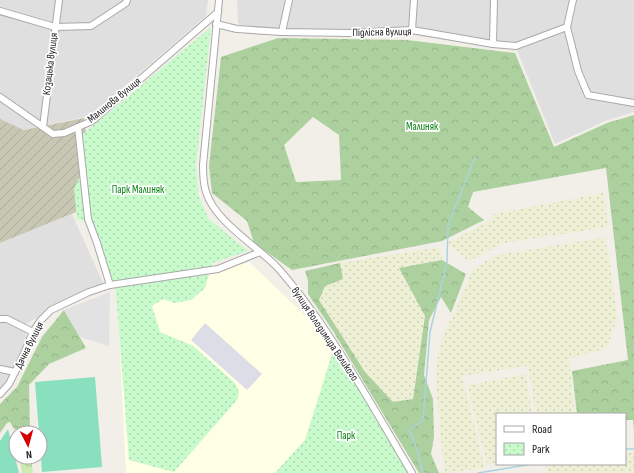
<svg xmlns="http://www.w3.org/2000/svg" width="634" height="473" viewBox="0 0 634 473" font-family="'Sofia Sans Condensed',sans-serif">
<defs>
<pattern id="construction-furrows" width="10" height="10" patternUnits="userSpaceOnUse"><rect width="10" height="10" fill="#c7c7b4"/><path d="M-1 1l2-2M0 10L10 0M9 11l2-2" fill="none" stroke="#abab9a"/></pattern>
<pattern id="farmland-dots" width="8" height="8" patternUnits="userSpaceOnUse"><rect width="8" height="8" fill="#eef0d5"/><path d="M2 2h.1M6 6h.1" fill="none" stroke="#ccceb7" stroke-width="1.8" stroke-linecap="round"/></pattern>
<pattern id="grass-tufts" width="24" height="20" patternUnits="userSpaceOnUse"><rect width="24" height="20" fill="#cdebb0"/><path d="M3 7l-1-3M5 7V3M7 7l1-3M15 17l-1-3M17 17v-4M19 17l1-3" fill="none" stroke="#b0c997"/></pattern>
<pattern id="forest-crowns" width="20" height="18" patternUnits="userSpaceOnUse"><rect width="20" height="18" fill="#add19e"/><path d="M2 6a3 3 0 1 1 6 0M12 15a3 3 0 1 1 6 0" fill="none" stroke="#95b388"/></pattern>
<pattern id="park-dots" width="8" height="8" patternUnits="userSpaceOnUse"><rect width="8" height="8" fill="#c8facc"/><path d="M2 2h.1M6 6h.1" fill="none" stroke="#acd6af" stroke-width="1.8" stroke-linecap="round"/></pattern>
</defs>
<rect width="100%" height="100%" fill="#f2efe9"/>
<g fill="#e0dfdf">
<path d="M0 0H208L206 16 90 116 24 130 0 119Z"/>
<path d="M237 0H634V112L605 121 555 144 517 50 412 35 352 36 246 34 238 23Z"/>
<path d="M72 214 103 283 25 324 27 340 23 352 5 386 0 391V243Z"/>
</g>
<path fill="#ffffe5" d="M249 262 306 316 332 353 306 443 291 473H126L117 290 197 277Z"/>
<path fill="url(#construction-furrows)" d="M84 118 96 204 0 243V119L24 130Z"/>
<g fill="url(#farmland-dots)">
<path d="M604 193 608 227 504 243 469 261 447 243 490 221 493 214Z"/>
<path d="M605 237 612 275 617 319 607 348 569 359 575 414H536L528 366 462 376 485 468 444 473 436 380 438 353 445 331 457 307 473 269 497 255Z"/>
<path d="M441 247 442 260 399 269 425 316 413 399 393 402 365 372 319 300 325 286 343 279 340 263Z"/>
<path d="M526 374 532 414H497V463L487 465 467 385Z"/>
<path d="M625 451 634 453V473H548L546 464H625Z"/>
</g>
<path fill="url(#grass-tufts)" d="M19 457H31L33 473H22Z"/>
<g fill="url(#forest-crowns)" fill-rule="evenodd">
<path d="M278 38 407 40 515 53 554 147 607 123 634 115V429L633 420H625V414H577L572 371 628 360 606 168 473 192 468 207 484 220 442 241 292 270 254 243 247 221 212 193 209 166 221 57ZM313 117 339 135 341 180 296 182 284 145Z"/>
<path d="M442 260 466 274 451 313 441 297 429 320 424 375 433 399 434 437 431 454 439 473H419L333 331 308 294V280L305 271 340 263 343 279 325 286 319 300 365 372 393 402 413 399 425 316 399 268Z"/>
<path d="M64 310 86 348 49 364 29 385 30 431 14 429 10 422 7 423 0 433V404L17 387 42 337Z"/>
</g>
<g fill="url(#park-dots)">
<path d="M211 27 196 165 198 195 209 219 248 251 212 263 205 288 191 300 175 303 163 299 152 306 160 332 193 346 235 383 239 392 237 400 174 472 129 460 116 292 90 223 77 219 74 189 82 171 77 139Z"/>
<path d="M335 345 412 473H275L305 440Z"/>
</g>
<g fill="#88e0be">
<path d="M95 377 102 467 42 472 35 382Z"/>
<path d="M8 429 19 473H0V441Z"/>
</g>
<path fill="#e2e2e2" d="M110 292 109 346 80 337 64 310Z"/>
<path fill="#dddde8" d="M205 323 262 374 247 390 191 340Z"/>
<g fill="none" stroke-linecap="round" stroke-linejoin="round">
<g stroke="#aad3df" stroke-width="1.5">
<path d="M625 449H634"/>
<path d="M423 473 417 449 409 430 423 420 430 332 447 262 448 225 475 157"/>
<path d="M478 473 533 464"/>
</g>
<defs>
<g id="minor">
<path d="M219 0 203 165C203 174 203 183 206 192 215 221 254 244 276 266 291 282 304 300 317 318 352 368 381 421 412 473"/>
<path d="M573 0 567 27 578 71 588 95 634 103"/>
<path d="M0 11 55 27 91 26 126 3 127 0"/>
<path d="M216 24 237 29 282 32 349 33 412 30 493 44 516 46 567 27"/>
<path d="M412 30 414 0"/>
<path d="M282 32 289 0"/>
<path d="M493 44 494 0"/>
<path d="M0 97 53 134 64 133 92 121 218 12"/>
<path d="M43 127 59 0"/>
<path d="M78 127 88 219 97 243 110 285"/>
<path d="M0 319H7L33 332"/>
<path d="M0 369 15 372"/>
<path d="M0 394 9 384 23 356 33 332 40 321 51 310 89 292 110 285 218 269 260 252"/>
</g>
</defs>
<use href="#minor" stroke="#a9a9a9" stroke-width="8"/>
<use href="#minor" stroke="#fff" stroke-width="6"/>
</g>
<g text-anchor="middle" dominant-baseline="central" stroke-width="3.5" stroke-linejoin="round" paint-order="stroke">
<g font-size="11" fill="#222" stroke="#fff">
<text transform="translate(382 32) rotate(-1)">Підлісна вулиця</text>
<text transform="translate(50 64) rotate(-83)">Козацька вулиця</text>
<text transform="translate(114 100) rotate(-39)">Малинова вулиця</text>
<text transform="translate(325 334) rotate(56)">вулиця Володимира Великого</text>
<text transform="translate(29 345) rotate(-63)">Дачна вулиця</text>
</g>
<g font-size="11" fill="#0c8416" stroke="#fff">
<text x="422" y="126">Малиняк</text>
<text x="138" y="189">Парк Малиняк</text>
<text x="346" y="435">Парк</text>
</g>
</g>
<rect x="496" y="413" width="130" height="52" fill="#ffffff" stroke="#a7a7a7"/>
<rect x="504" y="426" width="20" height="6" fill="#ffffff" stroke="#a7a7a7"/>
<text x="532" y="433" font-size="12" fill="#222222">Road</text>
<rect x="504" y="443" width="20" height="12" fill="url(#park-dots)" stroke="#a7a7a7"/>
<text x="532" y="453" font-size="12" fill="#222222">Park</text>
<g transform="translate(28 445) rotate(174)"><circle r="19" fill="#ffffff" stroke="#a7a7a7"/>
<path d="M0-3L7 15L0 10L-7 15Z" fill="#d40000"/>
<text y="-6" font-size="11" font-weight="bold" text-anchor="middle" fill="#222222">N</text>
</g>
</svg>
